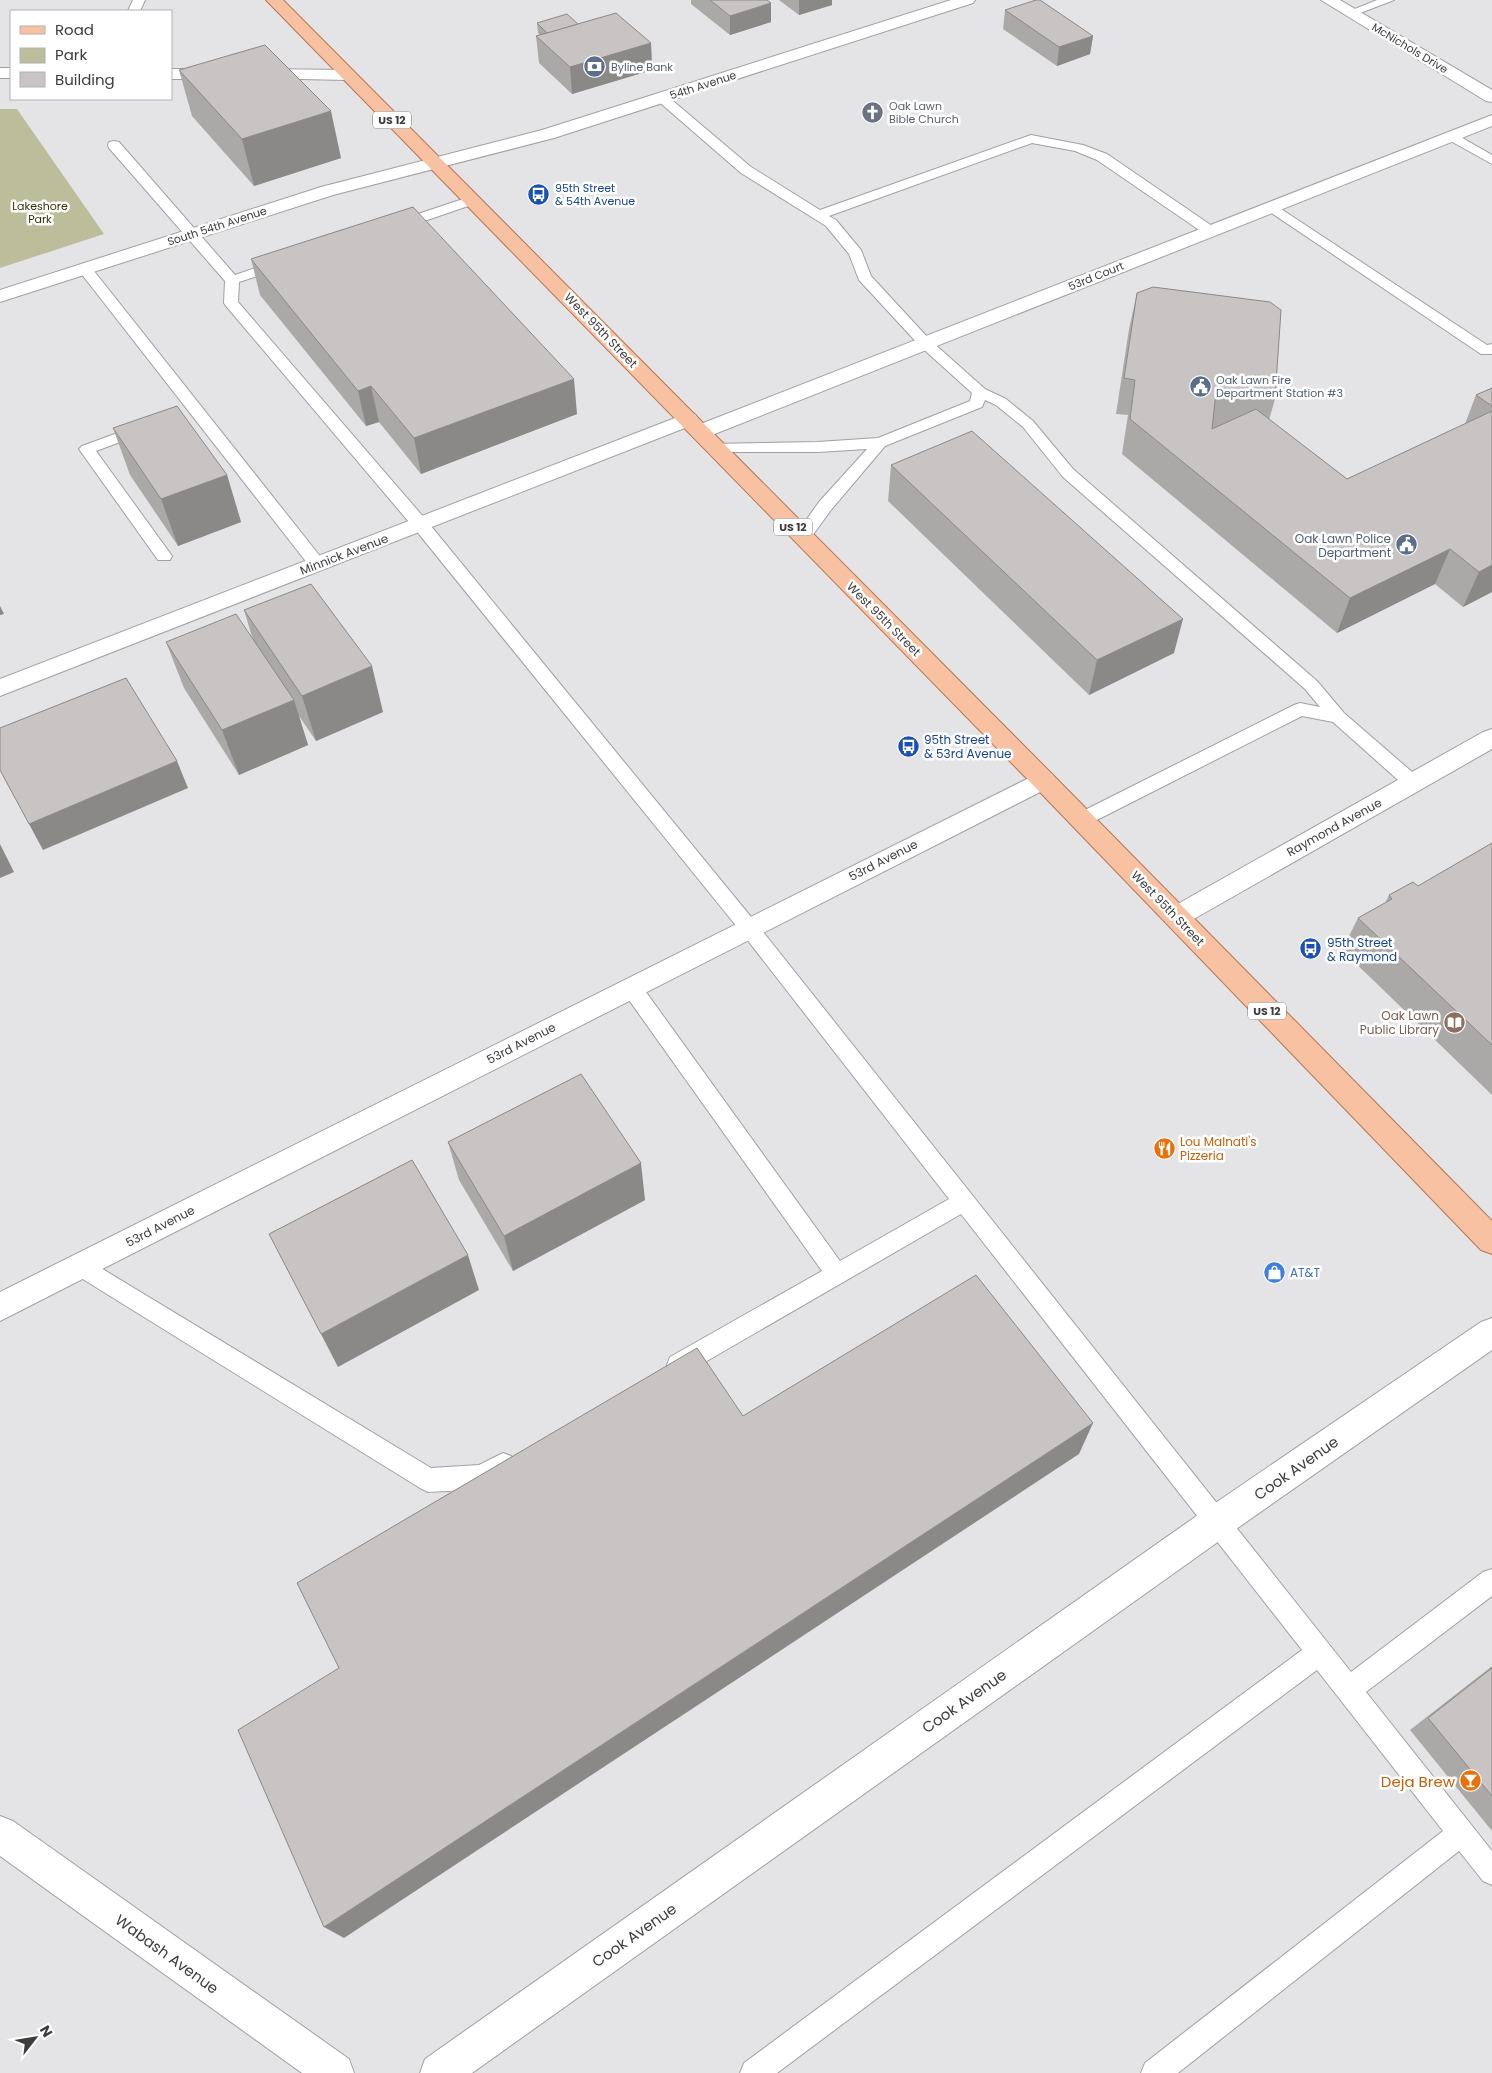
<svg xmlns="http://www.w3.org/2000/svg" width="1492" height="2073" viewBox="0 0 1492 2073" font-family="Poppins,sans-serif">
<rect width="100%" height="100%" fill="#e4e4e6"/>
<path fill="#bcbe9b" d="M0 109H17L104 234 0 268Z"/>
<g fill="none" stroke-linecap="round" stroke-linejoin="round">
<defs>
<g id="lane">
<path d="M133 0H145L140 11H128Z"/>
<path d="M1377 0H1394L1355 15 1351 17 1345 13Z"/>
<path d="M662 94 666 95 751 167 820 210 1031 135 1083 145 1107 154 1215 228 1217 231 1215 234H1205L1097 160 1075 151 1032 143 829 216 836 220 861 250 871 276 930 340 985 389 1006 399 1033 421 1073 469 1317 681 1344 713 1419 778 1422 783 1419 788 1413 790 1407 788 1333 722 1302 716 1087 825 1081 827 1075 825 1072 820 1075 815 1294 705 1300 703 1320 707 1305 689 1063 477 1023 427 996 405 985 400 982 407 885 446 831 510 809 540H797L795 536 819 502 867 449 818 452H715L710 450 707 447 710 444 818 442 878 438 970 401 972 393 920 346 859 280 849 254 826 226 741 173 658 101 656 98 658 95Z"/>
<path d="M1452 132 1492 155V164L1447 139 1446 136Z"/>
<path d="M114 141 119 142 235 275 276 261H286L288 264 286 267 239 282 238 302 426 520 756 923 1351 1672 1483 1572 1492 1569V1596L1366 1692 1492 1851V1885L1483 1881 1459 1851 1178 2073H1141L1145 2063 1443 1831 1317 1670 777 2073H740L744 2063 1302 1650 961 1214 686 1373 678 1376 670 1373 667 1365 670 1357 822 1271 624 993 621 987 624 981 631 979 638 981 840 1261 949 1199 742 933 414 528 226 306 224 303 225 281 109 148 108 145 109 142Z"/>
<path d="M472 196 479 200 477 203 401 229 396 230 389 226 391 223Z"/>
<path d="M1272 203 1487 345 1492 344V354H1481L1267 210 1265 207Z"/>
<path d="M85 265 90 266 323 560 325 564 323 568H311L80 272 78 269Z"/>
<path d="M142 424 147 426 150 429 147 432 96 451 172 556 170 560H158L79 449 82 446Z"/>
<path d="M81 1256 431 1468 479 1465 503 1453 511 1456 515 1464C502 1493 455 1490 428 1492L420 1488 73 1273 70 1266 73 1259Z"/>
</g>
<g id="street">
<path d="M951 0H975L973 3 554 138 333 195 0 302V290L321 187 542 130Z"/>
<path d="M1321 0H1340L1492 90V102L1486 101Z"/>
<rect x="0" y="68" width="11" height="10"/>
<path d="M171 69H218L224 70 226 74 224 78 218 79H171Z"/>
<path d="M259 69 347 70 353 71 355 75 353 79 347 80 253 78 251 74 253 70Z"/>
<path d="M1492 115V126L707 437 700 439 693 437 690 432 693 427Z"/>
<path d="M688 413 695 414 698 419 695 424 0 696V679Z"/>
<path d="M1492 729V749L1185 924 1176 927 1167 924 1163 917 1167 910 1483 732Z"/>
<path d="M1043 771 1052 774 1055 780 1052 786 0 1321V1292Z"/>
<path d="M1492 1318V1350L1229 1534 472 2073H420L425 2059 1205 1510 1481 1322Z"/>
<path d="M0 1816 13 1821 349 2059 354 2073H302L0 1856Z"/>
</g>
<path id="primary" d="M266 0H283L1052 774 1492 1221V1254L1481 1250 1034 786Z"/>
</defs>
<use href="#lane" stroke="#a0a0a3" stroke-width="2"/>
<use href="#street" stroke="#a0a0a3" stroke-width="2"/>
<use href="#primary" stroke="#b47855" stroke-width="2"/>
<use href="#lane" fill="#fff" fill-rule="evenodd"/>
<use href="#street" fill="#fff" fill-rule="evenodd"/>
<use href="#primary" fill="#f8c1a1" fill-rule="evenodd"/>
</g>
<g fill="#aba9a8">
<path d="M691 0H767L771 3V22L730 35 691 4Z"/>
<path d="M779 0H832V5L799 15Z"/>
<path d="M1005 10 1093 36 1090 54 1057 66 1003 29Z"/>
<path d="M537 23 578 24 651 43 652 70 572 94 539 63 536 36 540 35 538 33Z"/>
<path d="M179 70 341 158 254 186 192 116Z"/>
<path d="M251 259 577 414 421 474 379 422 366 426 260 295Z"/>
<path d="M1137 293 1275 399 1269 420 1347 479 1465 424 1476 395 1492 388V592L1463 607 1435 584 1337 633 1122 454 1128 415 1116 414 1129 329Z"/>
<path d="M113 428 227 475 241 522 178 546 130 475Z"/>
<path d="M891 465 1174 653 1089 695 888 501Z"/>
<path d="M244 610 383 712 316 741 299 716 308 745 239 775 184 688 166 642 253 640Z"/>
<path d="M1492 843V1095L1342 950 1358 918 1385 903 1389 895 1418 886Z"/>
<path d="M448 1142 645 1200 513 1271 459 1180Z"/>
<path d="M1492 1666V1831L1410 1730Z"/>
</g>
<g fill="#8b8988">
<path d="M799 0H832V5L799 15Z"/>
<path d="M771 3V22L730 35V16Z"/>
<path d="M1093 36 1090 54 1057 66 1059 47Z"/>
<path d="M651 43 652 70 572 94 570 67Z"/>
<path d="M331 111 341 158 254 186 242 139Z"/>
<path d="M574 379 577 414 421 474 414 438Z"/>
<path d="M371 386 379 422 366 426 358 391Z"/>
<path d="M227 475 241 522 178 546 161 499Z"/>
<path d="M1450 549 1435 584 1337 633 1350 598Z"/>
<path d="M1492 565V592L1463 607 1479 572Z"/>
<path d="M0 606 4 614 0 615Z"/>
<path d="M1183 619 1174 653 1089 695 1097 660Z"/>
<path d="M372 666 383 712 316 741 302 696Z"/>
<path d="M294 700 308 745 239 775 222 730Z"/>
<path d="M177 761 188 788 43 850 29 824Z"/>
<path d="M0 844 14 872 0 878Z"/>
<path d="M641 1163 645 1200 513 1271 504 1236Z"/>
<path d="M468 1255 479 1290 338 1367 321 1334Z"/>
<path d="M1093 1423 1079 1454 344 1938 324 1927Z"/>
</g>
<g fill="#c7c4c3" stroke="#8b8988">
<path d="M710 0H767L771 3 730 16Z"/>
<path d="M1036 0H1040L1093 36 1059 47 1005 10Z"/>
<path d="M616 13 651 43 570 67 536 36Z"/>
<path d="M567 14 578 24 547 33 537 23Z"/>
<path d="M265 45 331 111 242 139 179 70Z"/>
<path d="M413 207 574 379 414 438 371 386 358 391 251 259Z"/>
<path d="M1153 287 1270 302 1281 310 1275 399 1216 391 1212 429 1256 409 1347 479 1492 411V565L1479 572 1450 549 1350 598 1130 419 1135 380 1124 378 1137 293Z"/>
<path d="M1492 388V406L1476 395Z"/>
<path d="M177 406 227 475 161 499 113 428Z"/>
<path d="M972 431 1183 619 1097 660 891 465Z"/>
<path d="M311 584 372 666 302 696 244 610Z"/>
<path d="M236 614 294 700 222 730 166 642Z"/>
<path d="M126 678 177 761 29 824 0 770V728Z"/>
<path d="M1492 843V1045L1358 918 1392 899 1389 895 1413 882 1418 886Z"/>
<path d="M581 1074 641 1163 504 1236 448 1142Z"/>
<path d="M412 1160 468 1255 321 1334 269 1234Z"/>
<path d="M976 1275 1093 1423 324 1927 238 1730 339 1668 297 1583 697 1348 743 1416Z"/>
<path d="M1492 1668V1796L1428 1718Z"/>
</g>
<defs>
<symbol id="bank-disc" viewBox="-11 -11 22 22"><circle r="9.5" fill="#5c6f8a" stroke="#fff"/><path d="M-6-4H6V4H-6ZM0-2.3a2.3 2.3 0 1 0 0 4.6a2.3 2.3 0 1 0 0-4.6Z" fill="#fff"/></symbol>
<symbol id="church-disc" viewBox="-11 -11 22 22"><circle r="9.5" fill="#6b7280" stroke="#fff"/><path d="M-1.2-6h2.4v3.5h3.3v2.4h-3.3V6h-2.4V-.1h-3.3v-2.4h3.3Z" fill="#fff"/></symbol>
<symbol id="bus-disc" viewBox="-11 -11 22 22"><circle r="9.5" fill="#1a4fb4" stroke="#fff"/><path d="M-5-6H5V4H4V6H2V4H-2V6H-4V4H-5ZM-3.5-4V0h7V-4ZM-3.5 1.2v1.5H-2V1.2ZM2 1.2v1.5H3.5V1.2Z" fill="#fff"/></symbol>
<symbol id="civic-disc" viewBox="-11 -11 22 22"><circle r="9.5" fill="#5c6f8a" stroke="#fff"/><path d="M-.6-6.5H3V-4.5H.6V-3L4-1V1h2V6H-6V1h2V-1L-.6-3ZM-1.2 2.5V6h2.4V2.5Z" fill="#fff"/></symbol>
<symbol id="library-disc" viewBox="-11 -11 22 22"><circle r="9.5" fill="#8d6e63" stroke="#fff"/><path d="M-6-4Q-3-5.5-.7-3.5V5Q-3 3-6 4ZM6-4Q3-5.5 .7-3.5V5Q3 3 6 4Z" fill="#fff"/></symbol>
<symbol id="restaurant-disc" viewBox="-11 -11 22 22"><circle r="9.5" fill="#e8710a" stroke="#fff"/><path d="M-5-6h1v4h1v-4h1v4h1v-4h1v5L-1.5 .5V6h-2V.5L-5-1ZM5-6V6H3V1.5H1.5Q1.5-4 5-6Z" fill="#fff"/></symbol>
<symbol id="shop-disc" viewBox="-11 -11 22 22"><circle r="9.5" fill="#3f7fe0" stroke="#fff"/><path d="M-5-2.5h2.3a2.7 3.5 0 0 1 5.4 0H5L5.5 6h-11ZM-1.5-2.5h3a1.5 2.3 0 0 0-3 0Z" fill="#fff"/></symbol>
<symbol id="bar-disc" viewBox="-11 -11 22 22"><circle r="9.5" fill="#e8710a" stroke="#fff"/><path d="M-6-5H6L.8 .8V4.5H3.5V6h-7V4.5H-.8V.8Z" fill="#fff"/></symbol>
</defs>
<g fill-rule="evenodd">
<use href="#bank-disc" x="582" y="54" width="25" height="25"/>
<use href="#church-disc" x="860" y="100" width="25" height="25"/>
<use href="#bus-disc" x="526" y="182" width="25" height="25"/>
<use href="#civic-disc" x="1188" y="374" width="25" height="25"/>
<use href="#civic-disc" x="1394" y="532" width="25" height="25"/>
<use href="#bus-disc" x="896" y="734" width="25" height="25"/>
<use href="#bus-disc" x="1298" y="936" width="25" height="25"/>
<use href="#library-disc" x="1442" y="1010" width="25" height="25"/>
<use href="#restaurant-disc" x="1152" y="1136" width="25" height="25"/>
<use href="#shop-disc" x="1262" y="1260" width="25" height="25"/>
<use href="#bar-disc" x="1458" y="1768" width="25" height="25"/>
</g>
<g text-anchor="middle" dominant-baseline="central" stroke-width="5" stroke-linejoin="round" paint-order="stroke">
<g font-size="11" fill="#3c3c3d" stroke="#fff">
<text transform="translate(1410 48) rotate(31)">McNichols Drive</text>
<text transform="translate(703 85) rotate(-18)">54th Avenue</text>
<text transform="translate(217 226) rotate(-18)">South 54th Avenue</text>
<text transform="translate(1096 276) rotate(-22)">53rd Court</text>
</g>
<g font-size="11" fill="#4e5e75" stroke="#fff" text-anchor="start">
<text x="611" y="67">Byline Bank</text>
<text x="1216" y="380">Oak Lawn Fire<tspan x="1216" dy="13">Department Station #3</tspan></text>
</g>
<g font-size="11" fill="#5b616d" stroke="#fff" text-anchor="start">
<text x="889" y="106">Oak Lawn<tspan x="889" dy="13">Bible Church</tspan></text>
</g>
<g fill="#fff" stroke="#767677" stroke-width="1">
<rect x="373" y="111.5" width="38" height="17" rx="4"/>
<rect x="774" y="518.5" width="38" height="17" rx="4"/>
<rect x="1248" y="1002.5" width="38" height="17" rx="4"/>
</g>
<g font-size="11" font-weight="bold" fill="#3c3c3d">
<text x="392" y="120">US 12</text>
<text x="793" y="527">US 12</text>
<text x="1267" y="1011">US 12</text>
</g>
<g font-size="11" fill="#164399" stroke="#fff" text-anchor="start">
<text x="555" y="188">95th Street<tspan x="555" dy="13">&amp; 54th Avenue</tspan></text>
</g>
<g font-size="11" fill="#313201" stroke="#fff">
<text x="40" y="206">Lakeshore<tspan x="40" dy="13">Park</tspan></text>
</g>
<g font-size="12" fill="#3c3c3d" stroke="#fff">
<text transform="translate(601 330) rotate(46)">West 95th Street</text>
<text transform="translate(344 554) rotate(-21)">Minnick Avenue</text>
<text transform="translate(884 619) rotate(45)">West 95th Street</text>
<text transform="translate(1334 827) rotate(-29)">Raymond Avenue</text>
<text transform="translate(883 860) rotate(-27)">53rd Avenue</text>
<text transform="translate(1168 908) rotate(46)">West 95th Street</text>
<text transform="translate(521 1043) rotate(-27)">53rd Avenue</text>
<text transform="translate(160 1226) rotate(-27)">53rd Avenue</text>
</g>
<g font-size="12" fill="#4e5e75" stroke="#fff" text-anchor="end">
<text x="1391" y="538">Oak Lawn Police<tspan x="1391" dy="14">Department</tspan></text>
</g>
<g font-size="12" fill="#164399" stroke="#fff" text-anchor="start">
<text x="924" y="739">95th Street<tspan x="924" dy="14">&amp; 53rd Avenue</tspan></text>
<text x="1327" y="942">95th Street<tspan x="1327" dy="14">&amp; Raymond</tspan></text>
</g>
<g font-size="12" fill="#785e54" stroke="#fff" text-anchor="end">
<text x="1439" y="1015">Oak Lawn<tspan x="1439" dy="14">Public Library</tspan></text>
</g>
<g font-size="12" fill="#c56008" stroke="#fff" text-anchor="start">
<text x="1180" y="1141">Lou Malnati's<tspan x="1180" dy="14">Pizzeria</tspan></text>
</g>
<g font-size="12" fill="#366cbe" stroke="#fff" text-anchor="start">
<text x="1290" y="1272">AT&amp;T</text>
</g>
<g font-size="15" fill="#3c3c3d" stroke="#fff">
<text transform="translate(1296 1468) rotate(-35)">Cook Avenue</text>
<text transform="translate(964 1701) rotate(-35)">Cook Avenue</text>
<text transform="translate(634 1935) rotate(-35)">Cook Avenue</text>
<text transform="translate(167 1954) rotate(36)">Wabash Avenue</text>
</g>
<g font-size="15" fill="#c56008" stroke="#fff" text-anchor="end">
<text x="1455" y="1781">Deja Brew</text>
</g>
</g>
<rect x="10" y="10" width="162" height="90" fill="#ffffff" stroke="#b1b1b1"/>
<rect x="20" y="26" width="25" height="8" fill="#f8c1a1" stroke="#b1b1b1"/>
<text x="55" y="35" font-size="15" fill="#3c3c3d">Road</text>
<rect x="20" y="48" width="25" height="15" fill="#bcbe9b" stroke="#b1b1b1"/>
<text x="55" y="60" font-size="15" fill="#3c3c3d">Park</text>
<rect x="20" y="72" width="25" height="15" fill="#c7c4c3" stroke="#b1b1b1"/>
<text x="55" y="85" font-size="15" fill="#3c3c3d">Building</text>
<g transform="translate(35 2038) rotate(59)" stroke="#ffffff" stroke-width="4" paint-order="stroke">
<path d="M0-4L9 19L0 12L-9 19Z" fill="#3c3c3d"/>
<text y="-8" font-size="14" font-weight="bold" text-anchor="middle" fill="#3c3c3d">N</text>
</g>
</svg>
